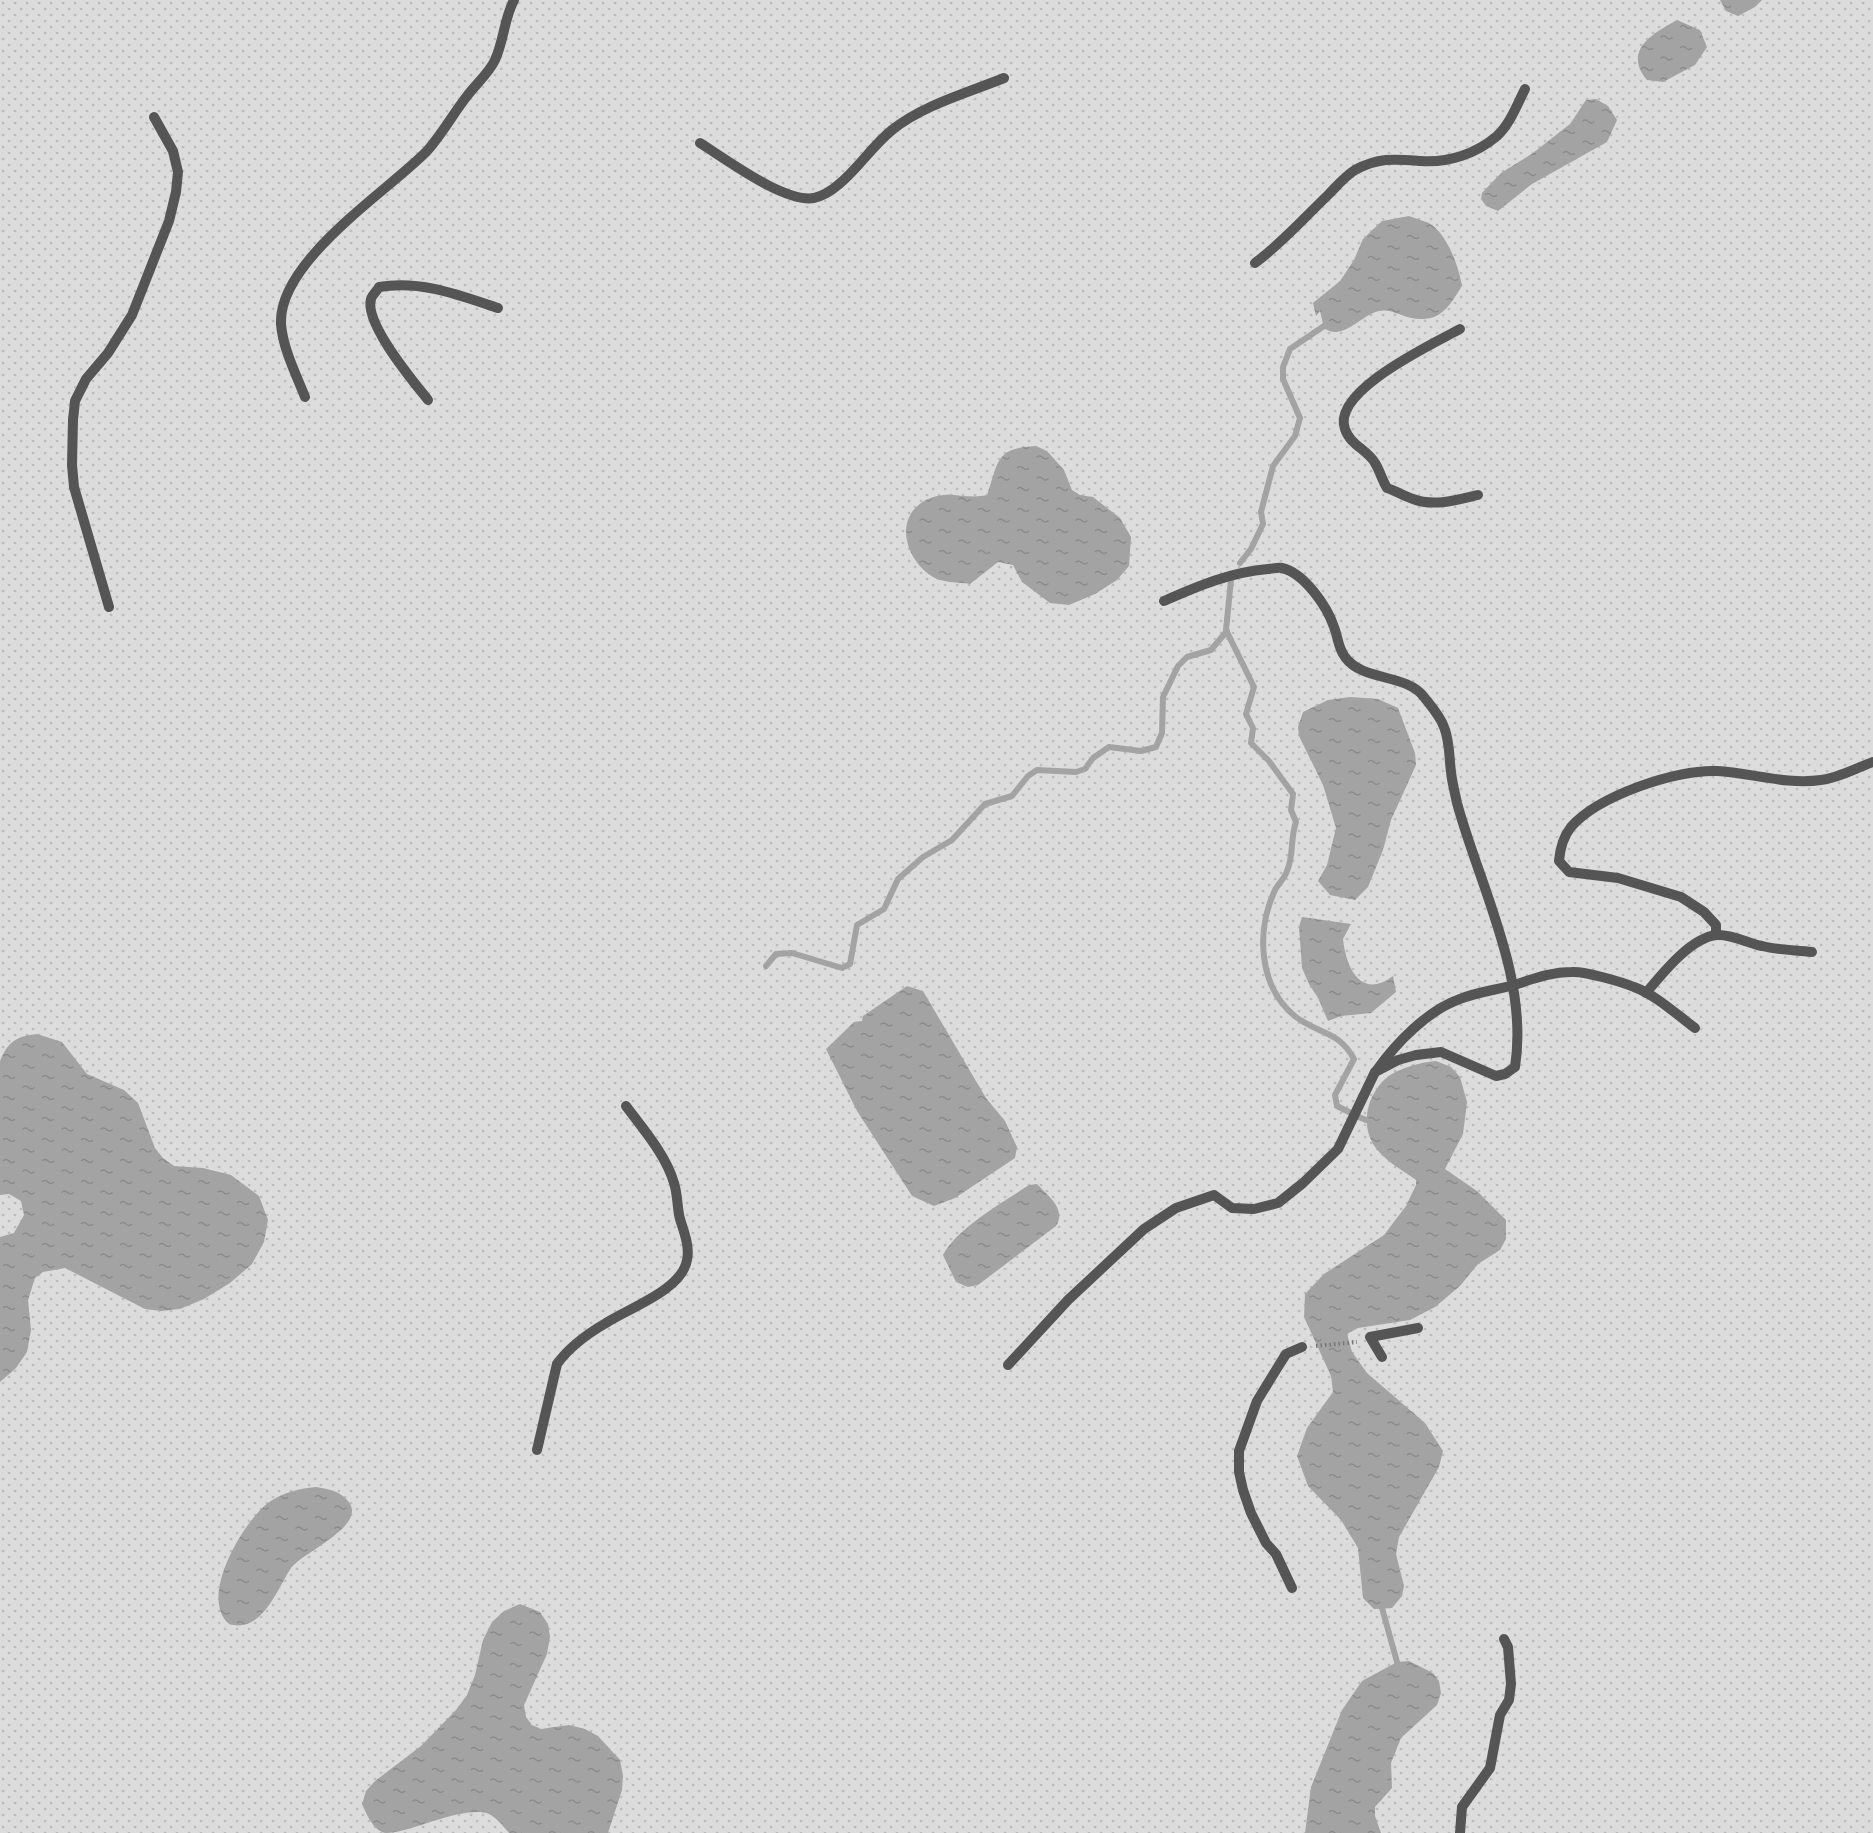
<svg xmlns="http://www.w3.org/2000/svg" width="1873" height="1833" viewBox="0 0 1873 1833" font-family="'Archivo Narrow',sans-serif">
<defs>
<pattern id="grass-dots" width="8" height="8" patternUnits="userSpaceOnUse" patternTransform="scale(1.5)"><rect width="8" height="8" fill="#dcdcdc"/><path d="M2 2h.1M6 6h.1" fill="none" stroke="#bbb" stroke-width="1.8" stroke-linecap="round"/></pattern>
<pattern id="water-ripples" width="26" height="14" patternUnits="userSpaceOnUse" patternTransform="scale(1.5)"><rect width="26" height="14" fill="#a3a3a3"/><path d="M2 4q2-2 4 0t4 0M15 11q2-2 4 0t4 0" fill="none" stroke="#8b8b8b"/></pattern>
</defs>
<rect width="100%" height="100%" fill="#fff"/>
<rect fill="url(#grass-dots)" x="0" y="0" width="1873" height="1833"/>
<g fill="url(#water-ripples)">
<path d="M1720 0H1762L1755 7 1738 16 1726 11Z"/>
<path d="M1677 20 1700 30 1707 47 1695 65 1663 82 1647 80C1623 50 1652 34 1677 20Z"/>
<path d="M1596 99 1608 106 1617 120 1607 142 1532 184 1498 211 1486 206 1481 199 1482 193 1501 173 1533 153 1570 124 1586 100Z"/>
<path d="M1409 216C1416 219 1426 221 1432 225 1448 237 1459 267 1462 286 1455 297 1447 312 1434 317 1409 325 1395 307 1379 311 1361 315 1342 342 1324 328L1320 311 1316 316 1313 303 1340 281 1354 260 1363 239 1382 221Z"/>
<path d="M1036 446 1047 451 1064 470 1072 490 1080 495 1093 497 1120 518 1131 537 1129 566 1117 580 1095 594 1069 605 1050 603 1022 582 1013 565 998 562 970 584C959 582 942 583 933 577 905 560 892 516 928 499 950 489 964 500 987 495 999 461 995 448 1036 446Z"/>
<path d="M1350 697 1378 699 1398 708 1415 753 1416 765 1391 820 1383 850 1368 887 1355 900 1330 895 1318 881 1327 865 1336 828 1323 785 1299 736 1298 727 1303 712 1328 700Z"/>
<path d="M1302 917 1351 924 1343 939C1346 968 1361 1000 1393 976L1396 992 1371 1013 1341 1016 1328 1021 1318 998 1309 984 1302 968 1299 927Z"/>
<path d="M907 986 923 991 986 1098 1005 1121 1017 1147 1015 1158 955 1198 934 1206 912 1196 857 1111 826 1049 854 1022 862 1021 863 1016Z"/>
<path d="M37 1034 62 1042 87 1074 124 1090 138 1103 155 1148 163 1158 174 1166 203 1168 231 1175 259 1196 268 1220 264 1242 252 1264 230 1283 204 1299 180 1309 161 1311 145 1309 65 1268 43 1272 35 1278 28 1300 31 1330 27 1352 16 1368 0 1382V1237L14 1233 24 1215 21 1201 9 1194 0 1195V1061C8 1042 16 1036 37 1034Z"/>
<path d="M1436 1061 1451 1067 1460 1077 1467 1102 1463 1134 1445 1169 1477 1191 1506 1220V1239L1500 1250 1478 1264 1460 1286 1435 1307 1410 1320 1358 1328 1347 1334 1352 1352 1367 1373 1425 1423 1443 1451 1439 1467 1399 1537 1396 1554 1404 1586 1402 1596 1392 1608 1374 1609 1363 1598 1358 1548 1341 1520 1308 1486 1297 1456 1307 1428 1333 1392 1331 1376 1304 1317 1305 1294 1324 1274 1384 1235 1406 1206 1416 1185V1180C1401 1169 1383 1160 1373 1144 1361 1123 1367 1097 1384 1080 1395 1069 1421 1062 1436 1061Z"/>
<path d="M1037 1184C1047 1195 1067 1209 1056 1226L978 1285 968 1287 956 1282 943 1255C958 1227 1002 1203 1029 1185Z"/>
<path d="M316 1487C329 1489 340 1491 348 1501 369 1525 303 1552 291 1568 277 1589 262 1634 229 1624 198 1598 243 1522 268 1503 283 1492 298 1489 316 1487Z"/>
<path d="M520 1604 540 1612 548 1624 550 1637 547 1654 524 1705 526 1717 532 1725 541 1729 569 1725 585 1729 598 1736 620 1760 623 1776 622 1790 608 1833H509C503 1826 497 1818 489 1814 471 1806 426 1824 408 1829 401 1831 391 1833 385 1833 373 1830 367 1815 362 1804L366 1791 375 1781 421 1746 456 1710 467 1695 475 1675 483 1640 492 1622 504 1611Z"/>
<path d="M1409 1661 1433 1673 1439 1681 1441 1693 1437 1705 1401 1738 1391 1763 1392 1788 1375 1807V1816L1381 1833H1305L1311 1787 1342 1710 1362 1681 1397 1662Z"/>
</g>
<g fill="none" stroke-linecap="round" stroke-linejoin="round">
<g stroke="#a3a3a3" stroke-width="6">
<path d="M1240 563 1251 549 1263 524 1261 512 1273 466 1295 436 1300 418 1283 379V367L1290 349 1324 326"/>
<path d="M1231 580 1226 630 1254 687 1246 714 1253 728 1251 743 1269 761 1293 794 1291 810 1296 822C1290 839 1294 855 1287 871 1285 878 1278 884 1275 890 1256 931 1258 987 1296 1017 1318 1034 1338 1030 1354 1059L1335 1095 1337 1106 1349 1112"/>
<path d="M766 966 776 954 792 953 842 968 850 964 857 925 884 909 898 879 923 857 952 840 985 804 1012 796 1028 776 1037 770 1076 772 1085 769 1093 758 1109 747 1141 751 1156 747 1162 733 1163 697 1178 666 1187 657 1211 650 1227 631"/>
<path d="M1359 1117 1366 1120"/>
<path d="M1382 1608 1397 1662"/>
</g>
<path stroke="#777" stroke-width="4" stroke-dasharray="1.5 3" stroke-linecap="butt" d="M1316 1346 1357 1342"/>
<g stroke="#555" stroke-width="10">
<path d="M700 143C726 159 784 203 814 198 822 196 831 191 838 185 858 169 872 146 892 130 923 105 967 93 1004 78"/>
<path d="M1255 263C1282 243 1304 218 1328 195 1336 187 1345 176 1355 170 1379 157 1395 159 1421 161 1448 163 1476 154 1497 136 1510 124 1517 105 1525 89"/>
<path d="M1460 329C1433 344 1331 391 1345 429 1350 445 1368 450 1375 463 1380 471 1382 480 1387 488 1396 491 1404 496 1413 499 1434 507 1457 500 1478 495"/>
<path d="M305 397C296 374 283 349 281 324 278 261 388 191 427 151 442 134 453 114 467 96 476 84 489 73 495 60 504 40 504 19 514 0"/>
<path d="M428 400C413 381 364 323 371 299 372 295 377 291 379 287 421 280 459 295 498 308"/>
<path d="M109 607 74 487 72 465 73 420 75 401 86 379 108 353 132 315 169 221 176 192 178 172 173 151 154 117"/>
<path d="M1716 935V925L1704 912 1681 897 1618 878 1569 872 1559 861C1560 849 1563 837 1571 827 1598 796 1676 769 1717 771 1751 773 1787 785 1821 780 1839 778 1856 768 1873 762"/>
<path d="M1646 993C1662 974 1691 937 1717 935 1732 934 1747 943 1762 946 1778 950 1796 950 1812 952"/>
<path d="M1377 1070C1396 1043 1428 1010 1460 999 1477 992 1496 990 1514 985 1533 979 1551 972 1572 972 1584 971 1622 982 1634 987 1656 995 1676 1014 1695 1028"/>
<path d="M1382 1357 1370 1337 1418 1328"/>
<path d="M1008 1365 1068 1300 1144 1229 1176 1208 1214 1195 1232 1208 1254 1209 1278 1203 1303 1183 1338 1149 1375 1072 1398 1060 1416 1055 1441 1052 1496 1076 1505 1074 1515 1067C1529 978 1480 887 1457 803 1455 793 1452 782 1451 772 1449 757 1450 742 1444 727 1440 716 1431 706 1424 697 1406 673 1363 682 1345 657 1338 648 1338 637 1334 627 1327 606 1304 573 1282 568 1278 567 1272 569 1268 569 1231 572 1198 586 1164 601"/>
<path d="M537 1450 557 1364C570 1346 587 1334 606 1323 629 1308 682 1290 687 1260 690 1247 684 1232 680 1219 677 1208 678 1195 674 1183 666 1155 643 1129 626 1106"/>
<path d="M1292 1588 1276 1554 1266 1543 1251 1513 1243 1490 1239 1472V1451L1257 1401 1276 1370 1286 1354 1302 1347"/>
<path d="M1460 1833 1462 1807 1490 1768 1500 1715 1509 1700 1511 1684 1508 1647 1504 1639"/>
</g>
</g>
</svg>
